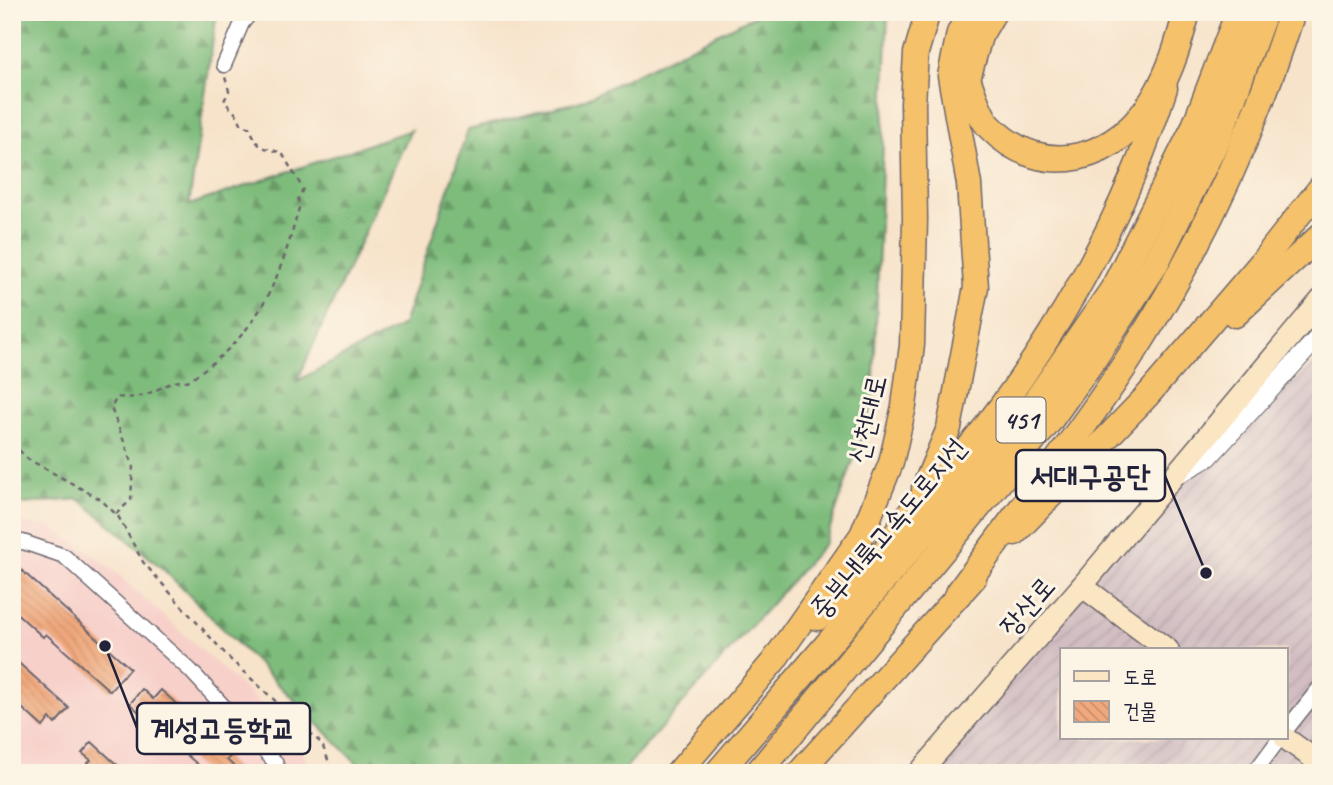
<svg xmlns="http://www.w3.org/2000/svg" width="1333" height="785" viewBox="0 0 1333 785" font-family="Caveat,'Poor Story',sans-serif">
<defs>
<pattern id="industrial-furrows" width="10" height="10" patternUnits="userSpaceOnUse" patternTransform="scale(1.75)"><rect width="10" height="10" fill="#d2bec2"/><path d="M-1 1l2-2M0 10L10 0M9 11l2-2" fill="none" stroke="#b4a3a8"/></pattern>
<pattern id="forest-firs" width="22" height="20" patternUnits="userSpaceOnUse" patternTransform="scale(1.75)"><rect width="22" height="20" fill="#7ebc7b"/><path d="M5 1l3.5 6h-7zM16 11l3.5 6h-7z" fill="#679866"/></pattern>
<pattern id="building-back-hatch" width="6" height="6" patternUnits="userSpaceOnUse" patternTransform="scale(1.75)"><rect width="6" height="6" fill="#f0a87c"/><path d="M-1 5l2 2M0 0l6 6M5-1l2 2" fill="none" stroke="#ce906c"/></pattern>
</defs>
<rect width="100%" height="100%" fill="#fcf5e5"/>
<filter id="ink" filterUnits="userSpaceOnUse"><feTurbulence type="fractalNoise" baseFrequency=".0143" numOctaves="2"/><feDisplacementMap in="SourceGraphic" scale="14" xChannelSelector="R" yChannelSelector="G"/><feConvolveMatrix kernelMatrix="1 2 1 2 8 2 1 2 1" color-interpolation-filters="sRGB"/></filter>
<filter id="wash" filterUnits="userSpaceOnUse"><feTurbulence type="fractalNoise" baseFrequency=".00686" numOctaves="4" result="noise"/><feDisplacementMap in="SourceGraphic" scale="28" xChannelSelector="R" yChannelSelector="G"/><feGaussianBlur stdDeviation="1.57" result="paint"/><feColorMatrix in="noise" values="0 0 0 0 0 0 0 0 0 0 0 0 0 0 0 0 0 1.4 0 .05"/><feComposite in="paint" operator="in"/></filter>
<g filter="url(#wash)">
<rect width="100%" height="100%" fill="#f7e3ca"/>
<path fill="#f7d0ca" d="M12 524 48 525 104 562 291 731 313 773H12Z"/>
<path fill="url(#industrial-furrows)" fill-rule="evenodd" d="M1321 357V773H919L1159 495ZM1062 650H1286V738H1062Z"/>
<path fill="url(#forest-firs)" stroke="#506f5b" stroke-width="2" d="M12 12H217L189 205 411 130 297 381 403 325 468 130 581 101 762 12H888L873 402 825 543 621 773H367L163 569 79 499 12 505Z"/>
<g id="blocks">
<g fill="url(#building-back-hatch)">
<path d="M19 568 130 668 110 691 46 634 43 637 12 609V575Z"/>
<path d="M12 657 69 708 55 724 50 718 43 727 12 699Z"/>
<path d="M142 689 153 699 161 690 190 716 185 721 211 744 216 739 232 754 227 760 241 773H207L130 704Z"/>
<path d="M92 742 126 773H94L86 765 91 760 82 753Z"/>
</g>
</g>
</g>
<g filter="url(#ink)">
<use href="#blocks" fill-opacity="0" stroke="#6d666d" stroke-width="2"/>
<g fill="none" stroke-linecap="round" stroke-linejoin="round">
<defs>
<g id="minor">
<path d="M224 65 242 23 251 12"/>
<path d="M12 543 23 542 64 556 190 670 275 762 279 773"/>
<path d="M1286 730 1321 686"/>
<path d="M1254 773 1280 738"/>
</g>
<path id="tertiary" d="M1179 474 1209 457 1321 334"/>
<g id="secondary">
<path d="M1082 586 1168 650"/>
<path d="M1285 738 1321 764"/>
<path d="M919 773 1082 586 1321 300"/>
</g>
<g id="trunk">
<path d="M1235 315 1321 235"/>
<path d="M924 488 949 428 976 287 969 184 950 76 959 33 969 12"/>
<path d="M1015 533 1147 396 1261 263 1321 187"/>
<path d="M818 618C838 598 861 579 879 558 893 540 904 519 919 501 933 485 949 471 963 455 1050 350 1124 219 1165 88"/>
<path d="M678 773 773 662 862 535 891 463 904 406 912 345 915 219 913 104 916 53 928 12"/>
<path d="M799 773 974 578"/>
</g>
<g id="motorway">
<path d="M993 12 979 36 967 79C973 93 979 116 990 127 1044 183 1119 159 1155 97 1171 70 1179 42 1187 12"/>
<path d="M959 593C1019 510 1085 429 1139 343 1204 241 1255 127 1292 12"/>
<path d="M718 773 1037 400 1113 290 1194 129 1239 12"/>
<path d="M758 773 1049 421 1096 355 1154 266 1219 135 1264 12"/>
</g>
</defs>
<use href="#minor" stroke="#6d666d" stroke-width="17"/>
<use href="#tertiary" stroke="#6d666d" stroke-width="20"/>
<use href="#secondary" stroke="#6d666d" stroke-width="24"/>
<use href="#trunk" stroke="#6d666d" stroke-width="27"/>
<use href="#motorway" stroke="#6d666d" stroke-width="29"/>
<g stroke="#6d666d" stroke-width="2.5" stroke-dasharray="5 5" stroke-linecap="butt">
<path d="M12 443 28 459 100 499 118 516 143 562 180 604 231 660 322 744 333 773"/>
<path d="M116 514 131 500 133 465 111 408 117 397C151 402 165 378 187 381 258 336 278 285 299 208L298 199 303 189 282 153C257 145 261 151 249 127L242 126 238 116 224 101 229 91 225 77"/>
</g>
<use href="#minor" stroke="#fff" stroke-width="14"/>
<use href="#tertiary" stroke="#fff" stroke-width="18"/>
<use href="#secondary" stroke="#fbe6c4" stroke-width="21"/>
<use href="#trunk" stroke="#f5c16b" stroke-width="24"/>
<use href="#motorway" stroke="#f5c16b" stroke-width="26"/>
</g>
</g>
<g text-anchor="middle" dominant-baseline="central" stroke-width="6" stroke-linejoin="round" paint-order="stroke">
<rect fill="#fcf5e5" stroke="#63616e" stroke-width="2" x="996.5" y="397.5" width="49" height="45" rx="5"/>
<g font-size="26" font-weight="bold" fill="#22223b">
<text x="1021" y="420">451</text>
</g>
<g font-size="28" fill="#22223b" stroke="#fcf5e5">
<text transform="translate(867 419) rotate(-77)">신천대로</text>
<text transform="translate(888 528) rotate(-50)">중부내륙고속도로지선</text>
<text transform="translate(1027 606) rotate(-49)">장산로</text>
</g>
</g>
<path fill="none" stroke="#22223b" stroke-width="2.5" d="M1206 573L1165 476M105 646L137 728"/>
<g fill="#22223b" stroke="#fcf5e5" stroke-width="2.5">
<circle cx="1206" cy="573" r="7"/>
<circle cx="105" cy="646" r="7"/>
</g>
<g fill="#fcf5e5" stroke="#22223b" stroke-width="2.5">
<rect x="1016" y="450" width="149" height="51" rx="7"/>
<rect x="137" y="703" width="173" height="51" rx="7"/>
</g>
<g font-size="30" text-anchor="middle" font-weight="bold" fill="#22223b">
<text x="1090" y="486">서대구공단</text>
<text x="223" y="739">계성고등학교</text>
</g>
<rect width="1333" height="785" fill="none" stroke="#fcf5e5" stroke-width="42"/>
<rect x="1060" y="648" width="228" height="91" fill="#fcf5e5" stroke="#a5a1a1" stroke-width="2"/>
<rect x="1074" y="671" width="35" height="10" fill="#fbe6c4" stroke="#a5a1a1" stroke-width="2"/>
<text x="1123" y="684" font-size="21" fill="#22223b">도로</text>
<rect x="1074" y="701" width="35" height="21" fill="url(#building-back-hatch)" stroke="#a5a1a1" stroke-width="2"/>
<text x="1123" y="718" font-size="21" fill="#22223b">건물</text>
</svg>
